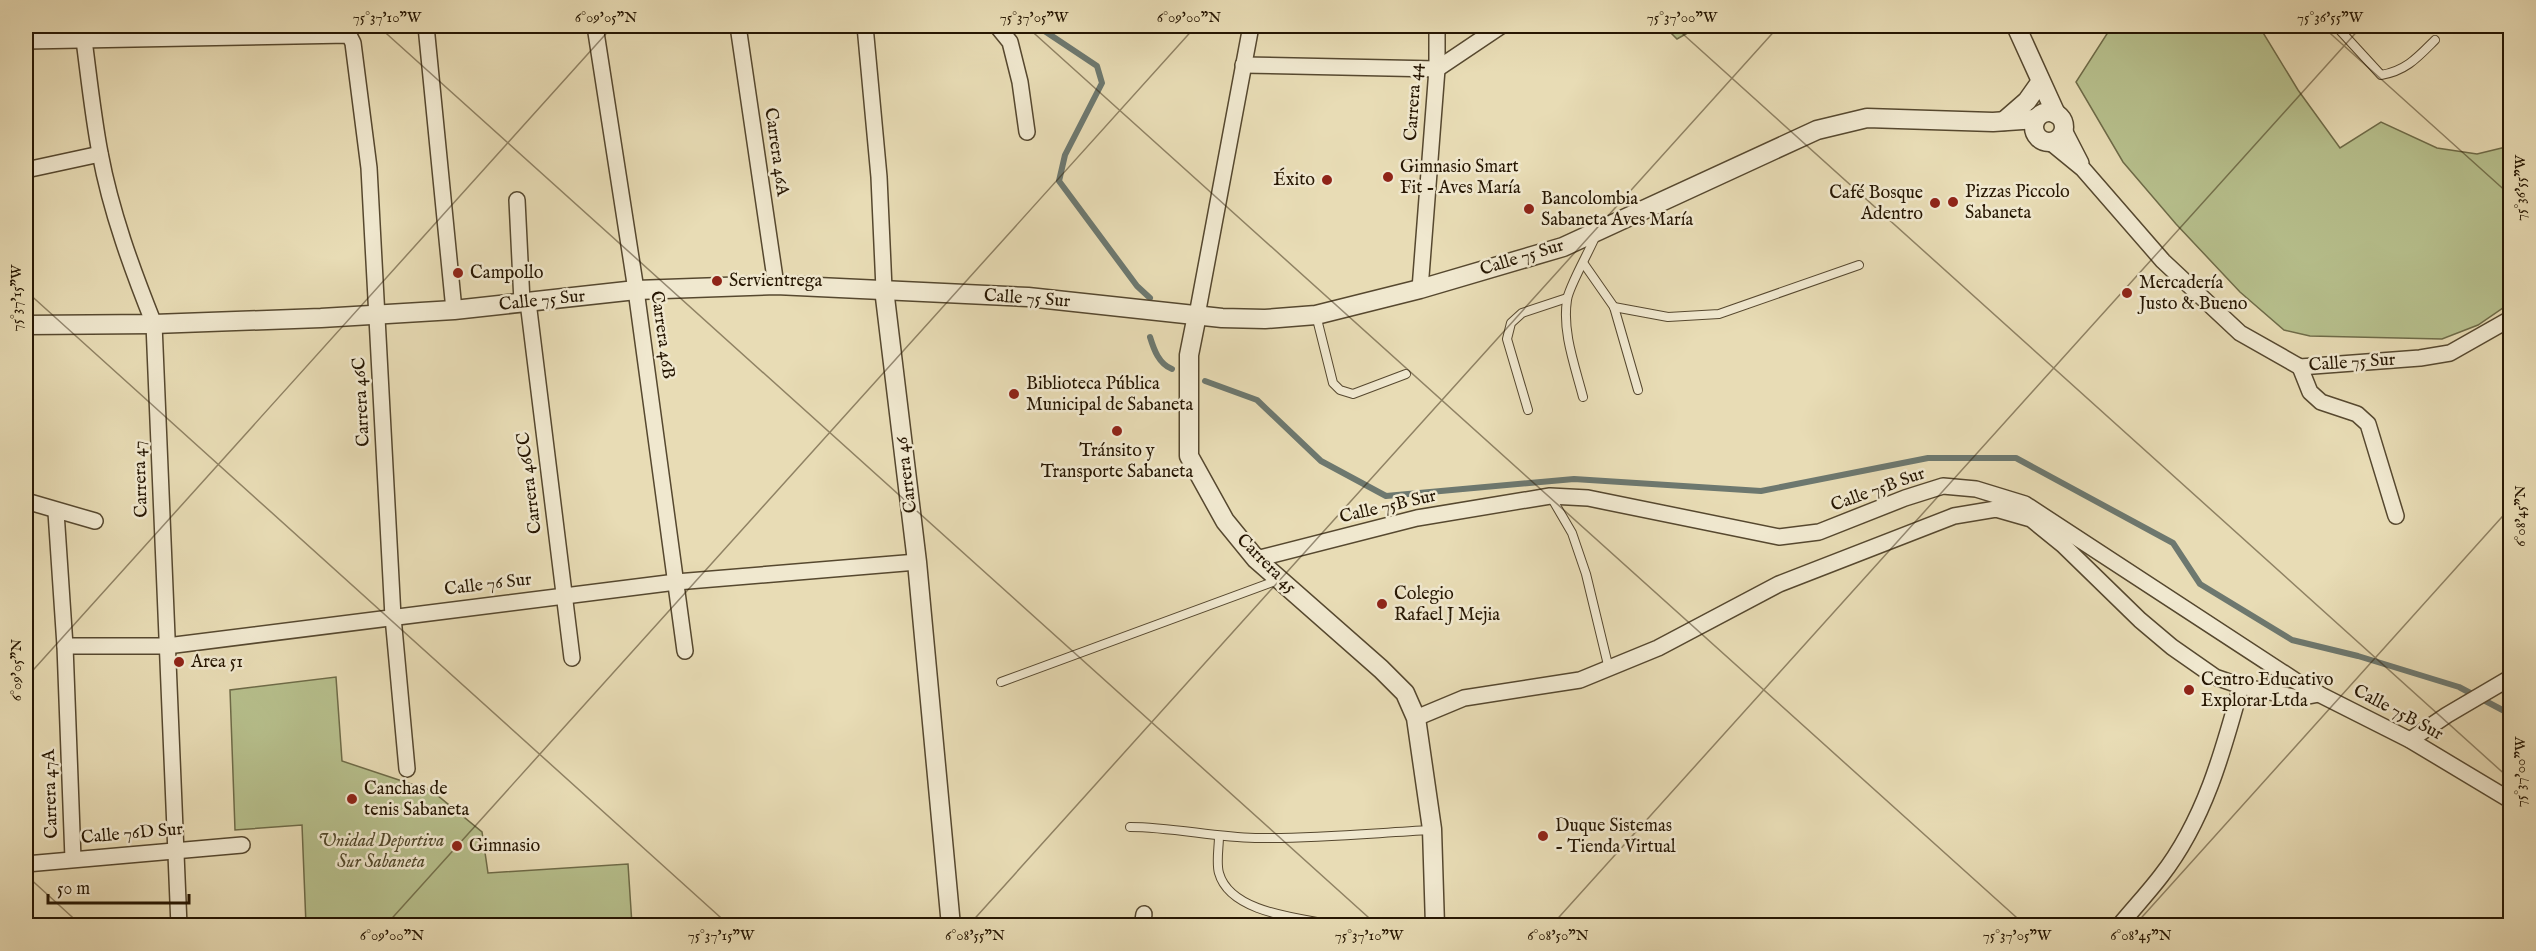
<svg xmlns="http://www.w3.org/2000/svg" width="2536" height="951" viewBox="0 0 2536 951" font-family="'IM FELL English',serif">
<rect width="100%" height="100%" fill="#e8dcb5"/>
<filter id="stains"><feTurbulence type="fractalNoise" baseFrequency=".00333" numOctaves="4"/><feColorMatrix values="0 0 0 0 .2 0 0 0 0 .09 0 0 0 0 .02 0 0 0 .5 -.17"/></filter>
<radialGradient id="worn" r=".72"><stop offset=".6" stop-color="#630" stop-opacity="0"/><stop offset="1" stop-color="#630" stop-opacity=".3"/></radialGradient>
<g fill="#b7c08d" stroke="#6e6b48" stroke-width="1.5">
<path d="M1664 26H1700L1677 39Z"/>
<path d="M2112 26H2259L2298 90 2340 148 2381 122 2437 148 2477 154 2510 146V303L2478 325 2442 339 2310 336 2284 330 2240 292 2176 224 2123 162 2076 82Z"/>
<path d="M336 677 342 761 432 791 482 832 488 873 628 864 632 925H306L302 825 235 830 230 690Z"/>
</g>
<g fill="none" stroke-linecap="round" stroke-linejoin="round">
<g stroke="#6d786f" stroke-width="6">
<path d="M1037 26 1097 66 1102 83 1065 155 1059 181 1137 286 1150 298"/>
<path d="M1150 337C1154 350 1159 364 1172 369"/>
<path d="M1205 381 1257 400 1321 461 1386 496 1574 479 1761 491 1928 458H2016L2173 543 2200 584 2292 640 2358 656 2459 687 2510 714"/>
</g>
<defs>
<g id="service">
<path d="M2336 26 2381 75C2406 71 2418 57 2435 40"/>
<path d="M1584 264 1614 307 1638 390"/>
<path d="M1614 307 1668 317 1719 314 1859 265"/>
<path d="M1316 315 1333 383 1340 390 1353 394 1406 374"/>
<path d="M1583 397C1575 366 1562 332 1567 300 1568 288 1590 250 1596 235"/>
<path d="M1528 410 1507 339 1511 323 1522 313 1567 298"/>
<path d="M1551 497 1572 533 1586 574 1609 669"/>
<path d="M1001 682 1278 580"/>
<path d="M1130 827C1172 827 1213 837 1255 838 1313 839 1373 833 1431 830"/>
<path d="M1219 836C1219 847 1216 863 1219 873 1230 913 1299 918 1334 925"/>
</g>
<g id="minor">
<path d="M426 26 454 310"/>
<path d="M595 26 636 290 685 651"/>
<path d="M738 26 776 285"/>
<path d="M865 26 879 177 884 289"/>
<path d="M997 26 1010 42 1020 82 1027 132"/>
<path d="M84 40C89 78 93 116 100 153 111 212 132 269 154 324L179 926"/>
<path d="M26 41 349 35 353 43 369 168 393 617 407 769"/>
<path d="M1243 65 1437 69 1501 26"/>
<path d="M2064 130 2081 163"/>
<path d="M2050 142 2083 169 2163 261 2240 333 2300 367 2420 358 2450 353 2510 319"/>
<path d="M26 170 100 154"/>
<path d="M517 200 522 302"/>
<path d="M1420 289 1437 69V26"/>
<path d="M528 302 572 658"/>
<path d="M1197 315 1251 26"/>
<path d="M2300 367 2310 392 2321 402 2357 414 2368 424 2396 516"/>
<path d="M26 501 95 521"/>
<path d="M56 512 65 646 73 859"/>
<path d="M1256 559 1417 518 1550 496 1588 498 1779 537 1819 532 1905 498 1943 486 1976 489 2025 504 2305 687 2410 740 2510 800"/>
<path d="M65 646H167L676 582 917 562"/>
<path d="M1416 718 1464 698 1580 680 1658 648 1779 584 1954 516 1996 509 2031 519 2063 545 2140 620 2172 647 2215 677 2241 686 2298 698 2319 694"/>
<path d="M2410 740 2447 715 2510 678"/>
<path d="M26 864 242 845"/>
<path d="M1142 926 1144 914"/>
<path d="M2119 926C2133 909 2148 893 2161 876 2204 821 2223 752 2241 686"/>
</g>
<g id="tertiary">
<path d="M2016 26 2056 114"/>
<circle cx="2049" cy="127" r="15"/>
<path d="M2004 121 2027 101 2039 84"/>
<path d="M884 289 917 562 951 926"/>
<path d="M1197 315 1189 355V456L1225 521 1256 559 1381 669 1405 693 1416 718 1432 829 1435 926"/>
<path d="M26 325 154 324 321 318 454 310 636 290 776 285 1028 297 1222 318 1265 319 1316 315 1420 289 1563 247 1817 130 1867 118 1993 122 2036 119"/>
</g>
</defs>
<use href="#service" stroke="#56482f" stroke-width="10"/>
<use href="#minor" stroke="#56482f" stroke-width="18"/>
<use href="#tertiary" stroke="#56482f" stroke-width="21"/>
<use href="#service" stroke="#f0e8cf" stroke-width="8"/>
<use href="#minor" stroke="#f0e8cf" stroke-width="15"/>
<use href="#tertiary" stroke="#f0e8cf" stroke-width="18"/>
</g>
<path fill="none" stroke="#261602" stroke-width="1.5" stroke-opacity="0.45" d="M378 26 1378 926M1026 26 2026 926M1674 26 2510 779M2322 26 2510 195M26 31 30 26M26 291 730 926M26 678 613 26M26 875 82 926M385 926 1196 26M968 926 1779 26M1551 926 2362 26M2134 926 2510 508"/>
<g fill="#8f2418" stroke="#f0e8cf" stroke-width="2">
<circle cx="1388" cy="177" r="6"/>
<circle cx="1327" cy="180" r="6"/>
<circle cx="1953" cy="202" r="6"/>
<circle cx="1935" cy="203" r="6"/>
<circle cx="1529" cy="209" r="6"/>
<circle cx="458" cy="273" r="6"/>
<circle cx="717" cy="281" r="6"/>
<circle cx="2127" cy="293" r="6"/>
<circle cx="1014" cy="394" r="6"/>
<circle cx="1117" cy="431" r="6"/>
<circle cx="1382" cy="604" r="6"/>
<circle cx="179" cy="662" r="6"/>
<circle cx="2189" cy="690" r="6"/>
<circle cx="352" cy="799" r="6"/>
<circle cx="1543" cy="836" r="6"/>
<circle cx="457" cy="846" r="6"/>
</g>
<g text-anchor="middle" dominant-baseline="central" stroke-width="5" stroke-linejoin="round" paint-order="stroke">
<g font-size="18" fill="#261602" stroke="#f0e8cf">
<text transform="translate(1414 102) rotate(-86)">Carrera 44</text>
<text transform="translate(776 152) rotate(82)">Carrera 46A</text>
<text transform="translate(1522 258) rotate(-17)">Calle 75 Sur</text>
<text transform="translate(1027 299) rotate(4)">Calle 75 Sur</text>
<text transform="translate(542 301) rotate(-6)">Calle 75 Sur</text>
<text transform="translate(662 335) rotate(82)">Carrera 46B</text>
<text transform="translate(2352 363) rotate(-4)">Calle 75 Sur</text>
<text transform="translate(362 402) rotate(-93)">Carrera 46C</text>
<text transform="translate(907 475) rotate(-97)">Carrera 46</text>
<text transform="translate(141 479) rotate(-92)">Carrera 47</text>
<text transform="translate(530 483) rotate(-97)">Carrera 46CC</text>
<text transform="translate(1878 490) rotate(-20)">Calle 75B Sur</text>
<text transform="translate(1388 507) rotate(-13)">Calle 75B Sur</text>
<text transform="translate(1266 564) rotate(45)">Carrera 45</text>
<text transform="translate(488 585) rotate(-7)">Calle 76 Sur</text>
<text transform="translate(2398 713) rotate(28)">Calle 75B Sur</text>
<text transform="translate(51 794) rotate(-92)">Carrera 47A</text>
<text transform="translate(132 834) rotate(-5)">Calle 76D Sur</text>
</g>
<g font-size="18" fill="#261602" stroke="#f0e8cf" text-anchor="start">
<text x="1400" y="167">Gimnasio Smart<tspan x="1400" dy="21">Fit - Aves María</tspan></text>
<text x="1315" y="180" text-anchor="end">Éxito</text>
<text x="1965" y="192">Pizzas Piccolo<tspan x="1965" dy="21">Sabaneta</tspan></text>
<text x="1923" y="193" text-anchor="end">Café Bosque<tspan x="1923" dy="21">Adentro</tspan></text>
<text x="1541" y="199">Bancolombia<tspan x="1541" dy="21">Sabaneta Aves María</tspan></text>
<text x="470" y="273">Campollo</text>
<text x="729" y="281">Servientrega</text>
<text x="2139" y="283">Mercadería<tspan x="2139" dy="21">Justo &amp; Bueno</tspan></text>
<text x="1026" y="384">Biblioteca Pública<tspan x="1026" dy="21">Municipal de Sabaneta</tspan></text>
<text x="1117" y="451" text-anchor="middle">Tránsito y<tspan x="1117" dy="21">Transporte Sabaneta</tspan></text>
<text x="1394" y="594">Colegio<tspan x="1394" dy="21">Rafael J Mejia</tspan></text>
<text x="191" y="662">Area 51</text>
<text x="2201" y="680">Centro Educativo<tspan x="2201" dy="21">Explorar Ltda</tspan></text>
<text x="364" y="789">Canchas de<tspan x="364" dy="21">tenis Sabaneta</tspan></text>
<text x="1555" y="826">Duque Sistemas<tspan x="1555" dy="21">- Tienda Virtual</tspan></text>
<text x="469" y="846">Gimnasio</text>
</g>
<g font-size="18" font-style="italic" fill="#52492c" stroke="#f0e8cf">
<text x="381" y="841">Unidad Deportiva<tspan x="381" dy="21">Sur Sabaneta</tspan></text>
</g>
</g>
<rect width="2536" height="951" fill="none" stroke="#e8dcb5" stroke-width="66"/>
<path d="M48 894v9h141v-9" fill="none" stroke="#261602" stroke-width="3"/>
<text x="57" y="894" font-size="18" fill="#261602" stroke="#f0e8cf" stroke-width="4.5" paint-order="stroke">50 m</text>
<rect x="33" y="33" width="2470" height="885" fill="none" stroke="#261602" stroke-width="2"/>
<g font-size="15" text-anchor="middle" fill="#261602">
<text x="387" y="22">75°37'10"W</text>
<text x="606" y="22">6°09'05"N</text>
<text x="1034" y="22">75°37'05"W</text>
<text x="1189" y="22">6°09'00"N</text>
<text x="1682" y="22">75°37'00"W</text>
<text x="2330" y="22">75°36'55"W</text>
<text transform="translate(2520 188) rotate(-90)" y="5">75°36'55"W</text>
<text transform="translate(16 298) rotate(-90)" y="5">75°37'15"W</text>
<text transform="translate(2520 516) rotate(-90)" y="5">6°08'45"N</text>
<text transform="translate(16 670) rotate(-90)" y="5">6°09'05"N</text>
<text transform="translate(2520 772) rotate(-90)" y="5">75°37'00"W</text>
<text x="392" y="940">6°09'00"N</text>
<text x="721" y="940">75°37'15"W</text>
<text x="975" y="940">6°08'55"N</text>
<text x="1369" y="940">75°37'10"W</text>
<text x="1558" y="940">6°08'50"N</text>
<text x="2017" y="940">75°37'05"W</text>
<text x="2141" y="940">6°08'45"N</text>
</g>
<rect width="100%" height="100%" filter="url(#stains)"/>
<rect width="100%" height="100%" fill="url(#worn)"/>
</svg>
